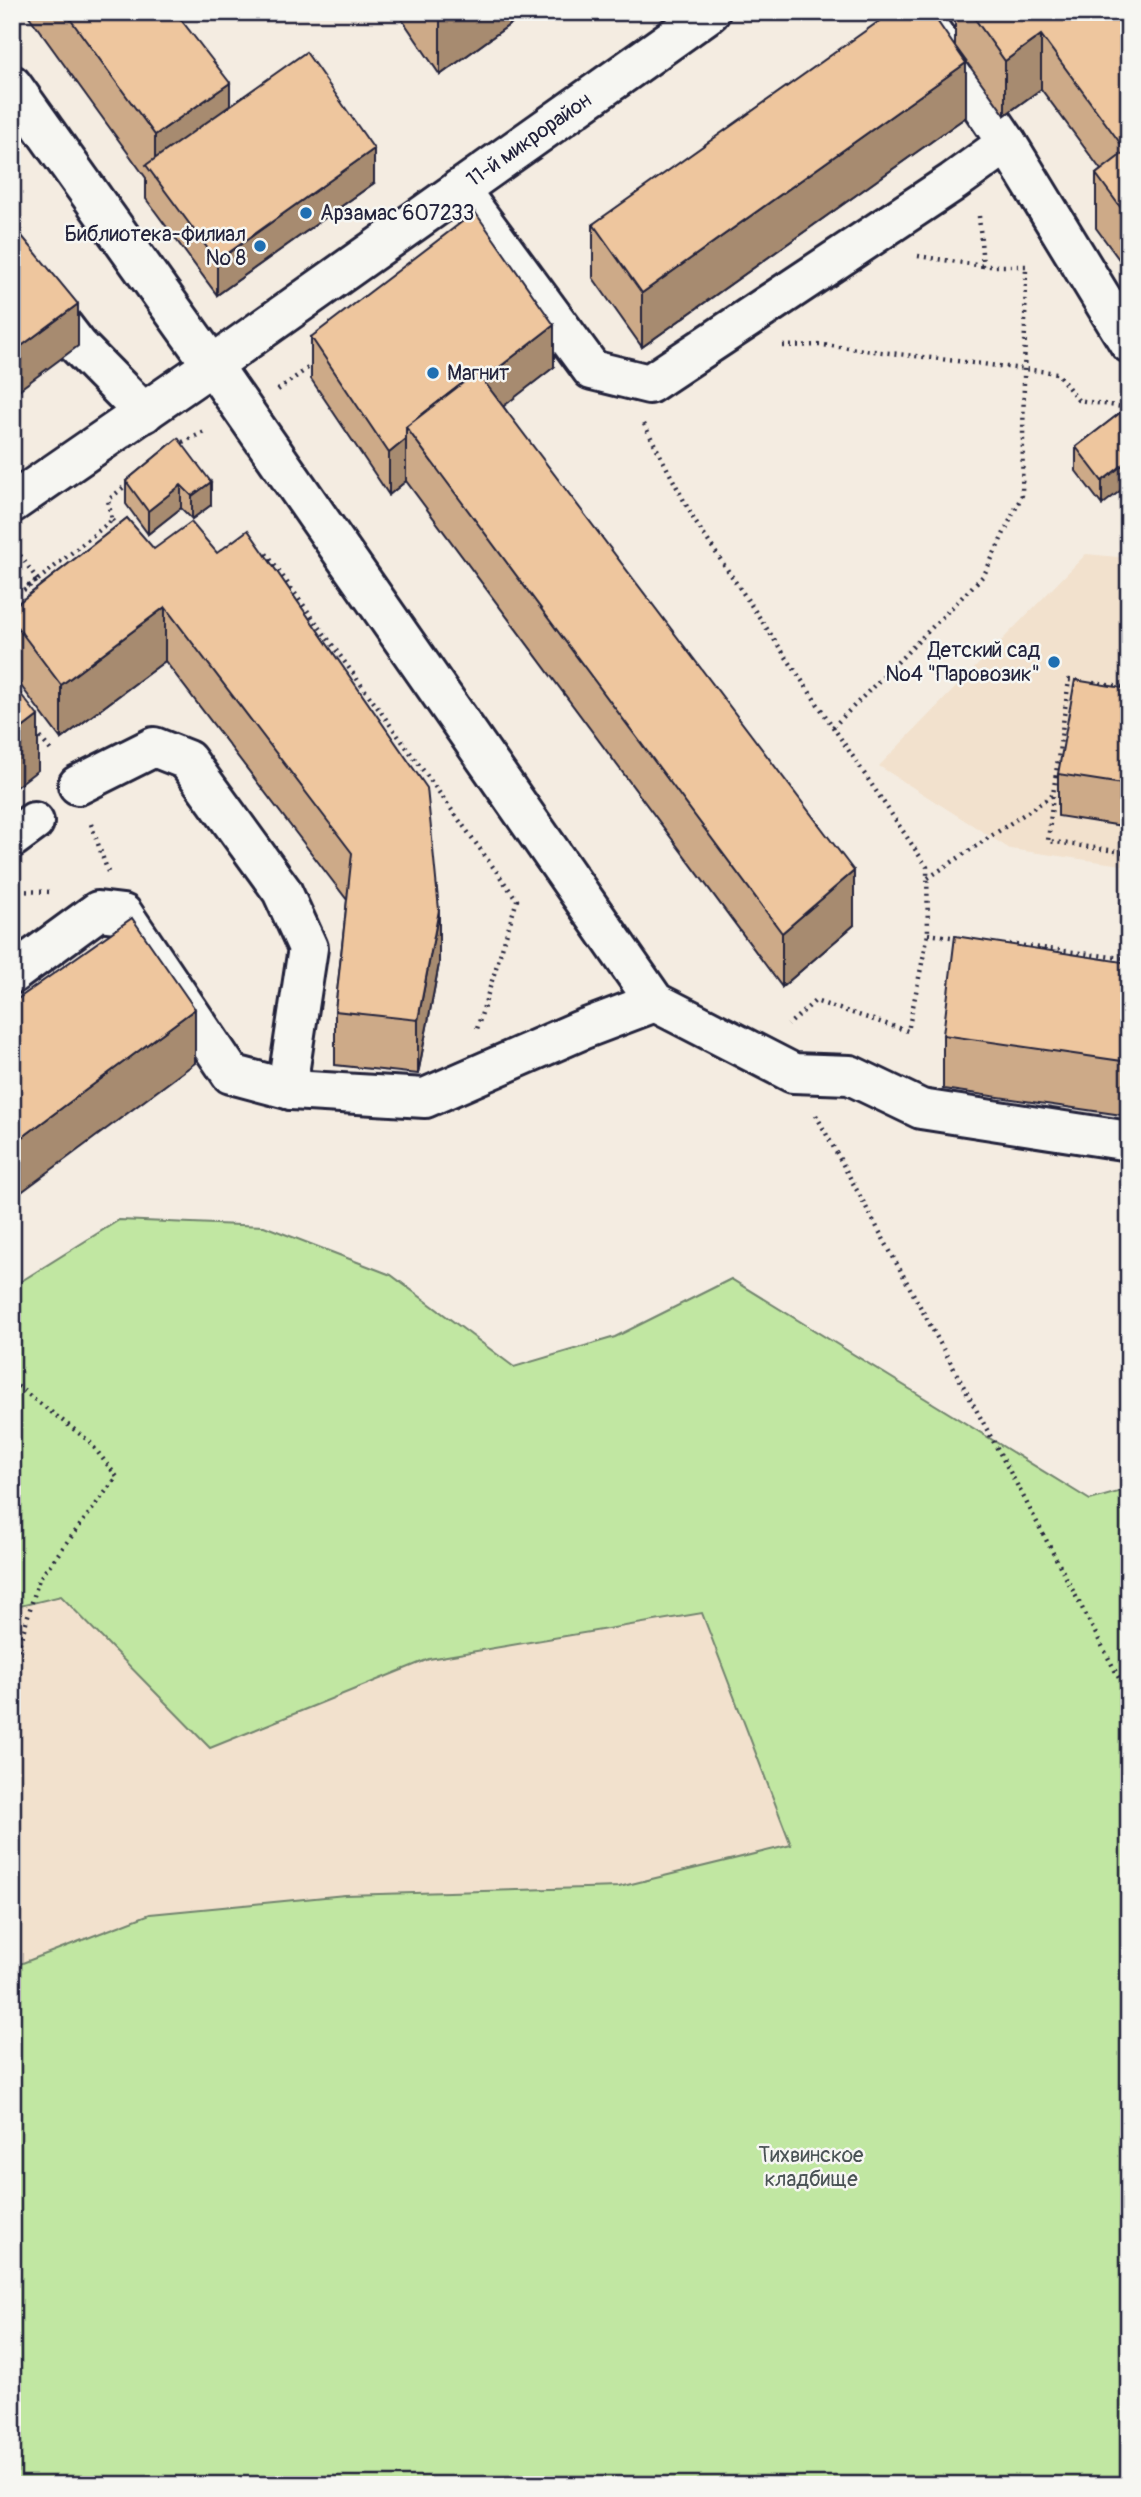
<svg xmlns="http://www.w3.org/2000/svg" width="1141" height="2497" viewBox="0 0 1141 2497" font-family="Pangolin,sans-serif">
<rect width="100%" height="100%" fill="#f4ece1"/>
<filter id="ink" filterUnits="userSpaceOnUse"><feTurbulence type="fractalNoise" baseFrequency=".0143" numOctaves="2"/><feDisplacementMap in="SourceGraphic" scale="14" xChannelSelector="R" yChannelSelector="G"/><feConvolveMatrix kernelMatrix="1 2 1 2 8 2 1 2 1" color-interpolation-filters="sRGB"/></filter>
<g filter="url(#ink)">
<g fill="#f2e1cd">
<path d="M1086 554 1129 558V866L1010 849 879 766Z"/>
<path d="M61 1596 210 1748 429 1659 702 1613 791 1845 619 1887 345 1895 150 1914 12 1967V1608Z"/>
</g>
<path fill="#c1e7a2" stroke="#72846e" stroke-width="2" d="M119 1220 264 1226 391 1275 514 1367 615 1337 731 1279 1090 1500 1129 1489V2485H12V1967L150 1914 345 1895 619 1887 791 1845 702 1613 429 1659 210 1748 61 1596 12 1608V1287Z"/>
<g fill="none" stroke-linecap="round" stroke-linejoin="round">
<defs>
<g id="minor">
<path d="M918 12 1007 143"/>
<path d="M12 85 212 365 655 1002 793 1073 850 1075 921 1109 1129 1141"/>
<path d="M459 189 592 370 649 384 953 182 1007 143 1129 343"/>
<path d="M12 260 78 346 144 413"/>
<path d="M12 503 212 365 710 12"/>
<path d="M78 785 154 747 187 760 282 891 308 948 290 1067 291 1090"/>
<path d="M12 838 34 822"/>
<path d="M12 974 98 911 123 914 231 1074 291 1090 425 1098 581 1030 655 1002"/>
</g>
</defs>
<use href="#minor" stroke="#22223b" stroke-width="44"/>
<g stroke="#22223b" stroke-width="4.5" stroke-dasharray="2 5" stroke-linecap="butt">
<path d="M918 256 983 266"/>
<path d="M783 346 823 345 1057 373 1078 400 1129 408"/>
<path d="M278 390 316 362"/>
<path d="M644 424 694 520 927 867 928 934 908 1031 815 1001 788 1025"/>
<path d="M176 445 207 431"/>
<path d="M112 520 118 529"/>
<path d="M12 544 45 590"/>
<path d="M261 555 265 552 517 900 477 1029"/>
<path d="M38 580 112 520 108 500 129 483"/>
<path d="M12 598 38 580 25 588"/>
<path d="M1093 683 1129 688"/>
<path d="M833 727 984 575 1022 495 1026 266H983L979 216"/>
<path d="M36 732 52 752"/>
<path d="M1053 796 1048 841 1129 853"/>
<path d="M91 824 108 872"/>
<path d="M928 878 1053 795 1069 680 1081 681"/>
<path d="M12 891 53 892"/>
<path d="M928 934 958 938"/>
<path d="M1009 944 1129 959"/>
<path d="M816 1115 1022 1494 1129 1697"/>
<path d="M12 1382 89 1441 117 1477 39 1579 12 1669"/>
</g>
<use href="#minor" stroke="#f6f6f2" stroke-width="38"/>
</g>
<g fill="#cdaa88" stroke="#22223b" stroke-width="2">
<path d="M26 12H175L230 106 374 183 217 295 146 199V178Z"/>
<path d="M397 12H527L440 75Z"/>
<path d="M955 12H1120L1129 24V273L1096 228V174L1101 170 1041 89 1005 115 955 46Z"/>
<path d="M966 117 642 347 593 278V224Z"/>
<path d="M311 337 554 367 503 406 854 925 782 987 406 481 389 495 311 379Z"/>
<path d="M1129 406 1102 505 1076 471V447Z"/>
<path d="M178 438 211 505 192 519 181 508 148 534 126 504V481Z"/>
<path d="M127 518 439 964 418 1074 335 1065V1011L347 900 165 661 61 739 12 674V608Z"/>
<path d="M1129 689V827L1058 816V774Z"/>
<path d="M1129 963V1116L943 1089V1035Z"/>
</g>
<g fill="#a78b6f" stroke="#22223b" stroke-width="2">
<path d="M452 12H527L440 75V21Z"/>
<path d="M1041 35V89L1005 115V61Z"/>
<path d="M966 63V117L642 347V293Z"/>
<path d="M230 83V137L155 177V135Z"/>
<path d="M374 149V183L217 295V261Z"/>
<path d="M78 304V346L12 395V353Z"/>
<path d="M554 325V367L432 462 412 435Z"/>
<path d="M406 439V481L389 495V453Z"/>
<path d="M1129 460V484L1102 505V481Z"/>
<path d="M211 482V505L192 519V496Z"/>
<path d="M181 485V508L148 534V511Z"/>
<path d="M165 607V661L61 739V685Z"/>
<path d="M38 716V770L12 790V736Z"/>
<path d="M854 871V925L782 987V933Z"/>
<path d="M439 910V964L418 1074V1020Z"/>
<path d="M195 1009V1063L12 1199V1145Z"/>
</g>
<g fill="#eec69e" stroke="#22223b" stroke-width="2">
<path d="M65 12H175L230 83 155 135Z"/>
<path d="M434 12H452L440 21Z"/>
<path d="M892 12H931L966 63 642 293 593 224Z"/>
<path d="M970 12H1120L1129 24V219L1096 174 1126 151 1041 35 1005 61Z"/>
<path d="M306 52 374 149 217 261 146 165Z"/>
<path d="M475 212 554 325 483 380 477 372 406 427V439L389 453 311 337Z"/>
<path d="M12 224 78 304 12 353Z"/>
<path d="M477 372 854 871 782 933 406 427Z"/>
<path d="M1129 406V460L1102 481 1076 447Z"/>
<path d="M178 438 211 482 192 496 181 485 148 511 126 481Z"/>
<path d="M127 518 154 549 191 522 217 553 248 530 427 788 439 910 418 1020 335 1011 352 853 165 607 61 685 12 620V608Z"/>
<path d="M1075 680 1129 689V785L1058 774Z"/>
<path d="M12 683 38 716 12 736Z"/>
<path d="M132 918 195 1009 12 1145V1003Z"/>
<path d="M955 936 1129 963V1062L943 1035Z"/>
</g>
</g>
<g fill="#1f6fb2" stroke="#f6f6f2" stroke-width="2.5">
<circle cx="306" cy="213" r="7"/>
<circle cx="260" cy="246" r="7"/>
<circle cx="433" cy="373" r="7"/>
<circle cx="1054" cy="662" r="7"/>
</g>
<g text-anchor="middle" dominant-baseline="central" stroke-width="5" stroke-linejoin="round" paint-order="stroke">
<g font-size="21" fill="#22223b" stroke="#f6f6f2">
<text transform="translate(529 140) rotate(-35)">11-й микрорайон</text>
</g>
<g font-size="21" fill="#22223b" stroke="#f6f6f2" text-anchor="start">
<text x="320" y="213">Арзамас 607233</text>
<text x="246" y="234" text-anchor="end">Библиотека-филиал<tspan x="246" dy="24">№ 8</tspan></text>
<text x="447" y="373">Магнит</text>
<text x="1040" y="650" text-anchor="end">Детский сад<tspan x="1040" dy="24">№4 "Паровозик"</tspan></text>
</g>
<g font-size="21" fill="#4a5355" stroke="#f6f6f2">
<text x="811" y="2155">Тихвинское<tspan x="811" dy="24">кладбище</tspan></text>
</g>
</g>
<rect width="1141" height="2497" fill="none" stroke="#f6f6f2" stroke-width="42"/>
<rect x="21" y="21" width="1099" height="2455" fill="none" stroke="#22223b" stroke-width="2.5" filter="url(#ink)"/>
</svg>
